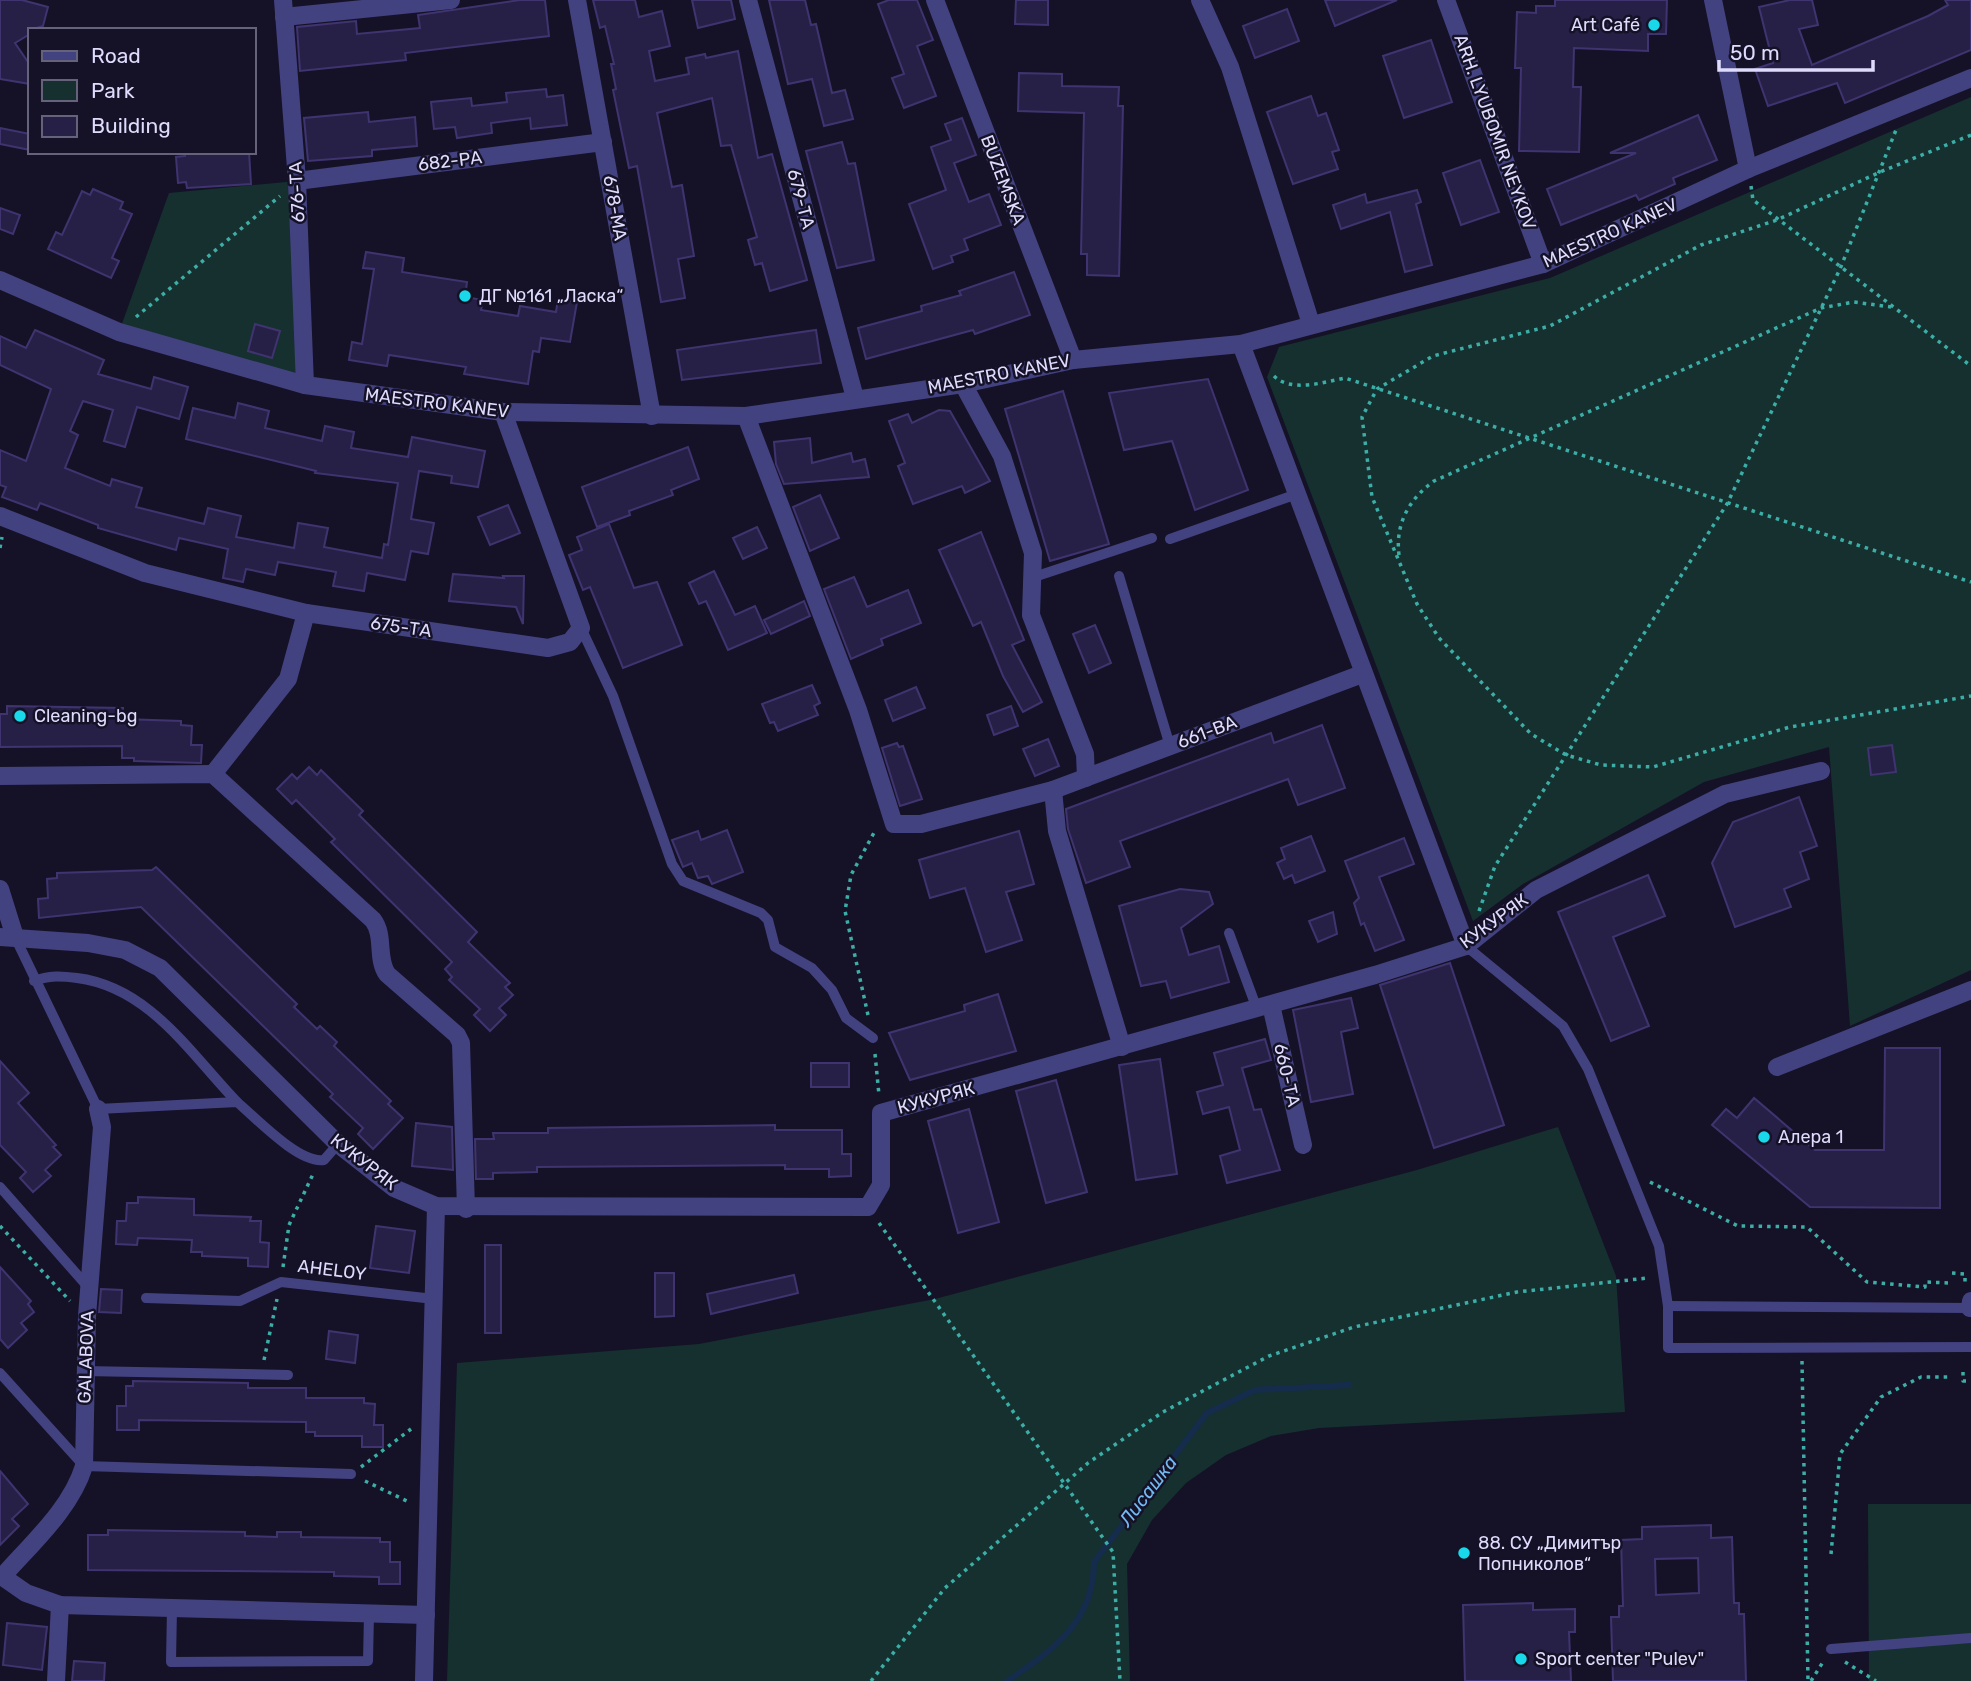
<svg xmlns="http://www.w3.org/2000/svg" width="1971" height="1681" viewBox="0 0 1971 1681" font-family="Rubik,sans-serif">
<rect width="100%" height="100%" fill="#151227"/>
<g fill="#16302f">
<path d="M1971 97V970L1850 1026 1829 747 1704 782 1523 884 1473 921 1267 377 1279 347 1550 278Z"/>
<path d="M297 181 305 385 119 332 169 193Z"/>
<path d="M1558 1127 1616 1276 1625 1412 1319 1428 1271 1436 1226 1455 1186 1483 1152 1520 1127 1564 1130 1681H447L457 1363 699 1344 935 1299 1417 1170Z"/>
<path d="M1868 1504H1971V1681H1869Z"/>
</g>
<g fill="none" stroke-linecap="round" stroke-linejoin="round">
<path stroke="#162c4d" stroke-width="6" d="M1007 1681C1053 1650 1094 1622 1094 1562L1207 1413 1255 1390 1349 1385"/>
</g>
<g fill="#272046" stroke="#3f3470" stroke-width="2" fill-rule="evenodd">
<path d="M0 0H22L48 7 43 26 30 30V34L15 43 30 65V84L0 79Z"/>
<path d="M520 0H545L549 36 405 53 406 60 300 71 297 27 356 21 357 34 420 28 418 15Z"/>
<path d="M593 0H635L639 17 662 11 670 46 649 51 655 81 689 74 686 58 705 54 706 58 738 51 758 158 772 154 807 280 770 291 762 263 755 265 748 240 757 237 731 145 721 146 712 98 657 113 672 187 682 185 694 256 678 259 685 298 661 302 637 166 629 168 613 90 616 89 611 64H614L605 26 600 28Z"/>
<path d="M692 0H731L735 19 698 28Z"/>
<path d="M769 0H805L811 25 816 24 832 93 845 90 853 119 824 126 812 79 788 84Z"/>
<path d="M889 0H917L933 40 917 46 936 96 904 108 892 78 904 74 878 4Z"/>
<path d="M1016 0H1048V25L1015 24Z"/>
<path d="M1325 0H1397L1335 26Z"/>
<path d="M1555 0H1667L1666 34H1648V51L1574 48 1573 87H1581L1579 152 1519 151 1521 68H1515L1517 12 1536 13V6H1555Z"/>
<path d="M1790 0H1812L1818 25 1799 29 1812 65 1928 16 1948 5 1945 0H1971V50L1845 103 1837 83 1768 106 1755 69 1773 63 1759 7Z"/>
<path d="M1287 9 1299 41 1255 58 1243 26Z"/>
<path d="M1431 40 1452 102 1404 118 1383 56Z"/>
<path d="M1019 73 1062 74V86L1119 87 1118 106H1123L1119 276 1087 275V254H1081L1084 113 1018 111Z"/>
<path d="M546 89 547 97 563 95 567 125 531 129 530 118 491 123 492 133 457 138 455 127 434 129 431 102 471 98 472 106 507 102 506 93Z"/>
<path d="M1311 96 1318 116 1326 113 1339 150 1332 152 1338 169 1293 184 1267 112Z"/>
<path d="M368 112 369 122 415 117 417 146 372 150V156L308 161 304 118Z"/>
<path d="M1698 115 1717 160 1673 178 1675 184 1639 200 1636 195 1561 225 1547 189 1636 153H1610Z"/>
<path d="M962 118 976 155 954 163 969 202 989 194 1001 225 964 239 968 250 951 256 953 262 933 269 909 204 946 190 931 147 951 140 945 124Z"/>
<path d="M0 128 30 134V150L0 144Z"/>
<path d="M842 142 848 164 855 163 874 260 837 268 806 151Z"/>
<path d="M184 152H249L251 184 187 188 186 182 178 183 176 157 185 156Z"/>
<path d="M1480 160 1499 212 1461 225 1443 173Z"/>
<path d="M93 189 123 202 120 209 132 214 112 258 119 261 111 278 48 249 56 232 62 235 82 191 90 195Z"/>
<path d="M1417 190 1421 202 1416 204 1432 265 1405 272 1390 212 1341 229 1333 205 1365 194 1367 203Z"/>
<path d="M0 208 20 215 13 234 0 229Z"/>
<path d="M366 252 404 258 402 272 467 282 465 297 483 300 481 310 518 316 520 306 556 312 558 299 577 302 570 342 541 338 539 352 533 351 528 384 464 374 466 367 389 355 387 366 349 360 352 342 362 344 374 269 363 268Z"/>
<path d="M1014 272 1030 315 975 334 973 330 866 359 858 328 922 311 921 306 961 295 959 291Z"/>
<path d="M255 324 280 331 272 358 248 351Z"/>
<path d="M35 330 104 360 98 374 151 389 154 377 188 387 179 419 137 407 125 447 104 441 113 410 83 401 70 431 78 435 65 468 110 486 112 479 142 488 136 507 204 524 208 508 241 516 236 537 294 548 298 523 328 528 324 547 382 558 384 544 388 545 398 483 315 473 316 471 186 439 193 408 235 418 238 403 269 411 265 428 322 441 325 426 354 432 351 448 408 457 412 437 485 451 478 487 451 483 452 476 419 471 411 519 434 523 428 554 411 551 405 580 367 573 364 591 333 586 336 572 278 562 275 575 246 569 243 582 223 578 228 549 179 538 176 550 98 528V525L40 503 37 510 2 497 6 487 0 485V450L26 461 51 389 0 365V336L26 348Z"/>
<path d="M816 330 821 363 682 380 677 350Z"/>
<path d="M1208 379 1248 490 1195 510 1172 441 1124 450 1109 393Z"/>
<path d="M1063 391 1109 544 1050 561 1005 409Z"/>
<path d="M939 410 950 411 990 481 965 493 962 486 913 504 898 466 905 463 889 421 908 414 912 423Z"/>
<path d="M810 438 812 463 851 453 853 462 865 459 869 477 784 484 776 464 774 442Z"/>
<path d="M688 447 699 479 671 490 673 495 629 511 630 515 597 527 582 487Z"/>
<path d="M820 495 839 538 810 551 793 507Z"/>
<path d="M508 505 520 533 490 545 478 517Z"/>
<path d="M609 524 634 588 657 582 682 645 623 668 590 587 583 590 569 555 582 550 577 537Z"/>
<path d="M757 527 767 548 743 559 733 538Z"/>
<path d="M981 532 1024 640 1012 645 1042 702 1023 712 1003 676 981 622 973 626 939 550Z"/>
<path d="M714 571 735 615 755 606 767 633 728 650 706 601 699 604 689 583Z"/>
<path d="M453 574 504 578 503 576H524L523 624 516 607 449 601Z"/>
<path d="M854 577 867 607 908 590 921 623 881 639 883 645 851 659 824 589Z"/>
<path d="M804 601 810 616 771 634 764 620Z"/>
<path d="M1095 625 1111 663 1089 673 1073 634Z"/>
<path d="M812 685 820 703 814 706 818 715 778 731 774 722 770 723 762 704Z"/>
<path d="M916 687 925 708 893 721 885 700Z"/>
<path d="M7 706 123 708V719L181 721V725L192 726 191 745H202L201 763 134 761V758H122V746L0 747V714H7Z"/>
<path d="M1011 706 1018 726 994 735 987 715Z"/>
<path d="M1322 725 1345 788 1298 805 1288 779 1120 841 1130 867 1086 883 1068 829 1066 809 1271 733 1274 743Z"/>
<path d="M1048 739 1059 766 1035 776 1023 749Z"/>
<path d="M897 743 899 747 903 746 922 799 900 806 882 748Z"/>
<path d="M1892 745 1896 772 1871 775 1868 748Z"/>
<path d="M309 767 317 775 321 770 363 811 359 815 477 932 468 942 510 983 505 987 513 995 499 1008 506 1015 490 1031 474 1015 480 1009 449 980 452 977 445 969 452 962 331 842 335 839 296 800 292 804 277 789 292 774 297 779Z"/>
<path d="M1799 797 1817 846 1800 852 1809 879 1784 889 1791 907 1735 927 1712 863 1733 822Z"/>
<path d="M727 830 743 872 712 884 708 876 698 878 692 863 683 867 672 840 698 831 701 840Z"/>
<path d="M1019 831 1034 884 1006 892 1022 940 986 952 965 888 930 898 919 860Z"/>
<path d="M1311 836 1325 871 1295 883 1292 875 1284 879 1277 863 1285 859 1281 848Z"/>
<path d="M1404 838 1414 864 1379 877 1404 940 1375 951 1364 923 1361 925 1354 903 1359 898 1345 861Z"/>
<path d="M156 867 297 1004 294 1007 317 1029 320 1026 337 1042 334 1046 391 1101 388 1104 403 1118 373 1149 358 1134 363 1128 330 1097 333 1094 141 907 39 918 38 899 48 898 47 879 57 878V873L152 870Z"/>
<path d="M1648 875 1665 916 1613 937 1649 1026 1611 1041 1558 912Z"/>
<path d="M1180 889 1209 892 1213 904 1181 928 1189 955 1219 946 1229 982 1171 998 1166 981 1141 986 1119 906Z"/>
<path d="M1333 912 1337 934 1318 942 1309 921Z"/>
<path d="M1450 963 1504 1125 1434 1148 1380 985Z"/>
<path d="M998 994 1016 1051 910 1080 889 1033 965 1011 964 1005Z"/>
<path d="M1351 998 1358 1028 1341 1032 1353 1094 1311 1102 1293 1010Z"/>
<path d="M1265 1039 1271 1060 1242 1068 1254 1110 1261 1109 1280 1170 1227 1183 1220 1156 1240 1150 1229 1107 1203 1114 1197 1092 1223 1085 1214 1053Z"/>
<path d="M1885 1048H1940V1208L1810 1207 1712 1125 1726 1109 1737 1118 1754 1098 1815 1150H1884Z"/>
<path d="M1160 1059 1177 1174 1136 1180 1119 1065Z"/>
<path d="M0 1061 29 1093 18 1103 56 1145 53 1147 61 1155 45 1170 51 1176 33 1192 20 1178 26 1172 0 1145Z"/>
<rect x="811" y="1063" width="38" height="24"/>
<path d="M1056 1080 1087 1192 1046 1203 1016 1091Z"/>
<path d="M969 1109 999 1222 958 1233 928 1121Z"/>
<path d="M416 1123 452 1127 453 1170 412 1166Z"/>
<path d="M775 1125V1130H842V1154H851V1176L829 1177V1169H785V1165L537 1167V1172L493 1173V1179H476L475 1139H494L493 1133H548V1128Z"/>
<path d="M138 1197 194 1199V1215L251 1217 250 1221H261L260 1242 269 1243 268 1267 248 1266V1258L202 1256V1252H191L192 1240 138 1238 137 1245 116 1244 117 1221H126L127 1203H138Z"/>
<path d="M376 1226 415 1231 409 1273 370 1268Z"/>
<rect x="485" y="1245" width="16" height="88"/>
<path d="M0 1267 31 1301 28 1304 34 1312 21 1323 27 1330 8 1348 0 1339Z"/>
<path d="M655 1273H674V1316L655 1317Z"/>
<path d="M794 1275 798 1293 711 1314 707 1294Z"/>
<path d="M101 1289 122 1290 121 1313 99 1312Z"/>
<path d="M329 1331 358 1335 355 1363 326 1359Z"/>
<path d="M133 1381 248 1383V1388H306V1398H364V1403L375 1404 374 1425H383V1447H362V1436H315V1432H306V1422L139 1420V1430H117V1406H126V1386H133Z"/>
<path d="M0 1471 28 1504 12 1519 19 1526 0 1545Z"/>
<path d="M1711 1525V1538L1732 1537 1734 1603H1739V1614H1744L1746 1681H1613L1611 1617H1619V1606H1623L1621 1540 1642 1539V1527ZM1698 1558 1699 1593 1656 1595 1655 1559Z"/>
<path d="M108 1530 245 1532V1536L277 1537V1532H301V1537L380 1538V1542H390V1562H400V1584H379V1577L334 1576V1572L88 1570V1535H108Z"/>
<path d="M1533 1603V1610L1575 1609V1632H1569L1571 1681H1465L1463 1605Z"/>
<path d="M7 1623 47 1627 42 1670 3 1665Z"/>
<path d="M74 1661 105 1663 104 1681H72Z"/>
</g>
<g fill="none" stroke-linecap="round" stroke-linejoin="round">
<g stroke="#3bafa7" stroke-width="3.5" stroke-dasharray="3.5 5" stroke-linecap="butt">
<path d="M1971 135 1880 172 1777 220 1701 245 1550 326 1433 356 1377 389 1362 417 1372 497 1417 604 1439 638 1531 734 1566 755 1601 765 1653 767 1790 727 1971 696"/>
<path d="M1751 186 1753 200 1971 366"/>
<path d="M136 317 280 196"/>
<path d="M1274 376C1291 393 1324 382 1345 378L1971 582"/>
<path d="M0 548 2 537"/>
<path d="M1399 555C1395 524 1409 499 1434 481L1821 308 1854 302 1891 307"/>
<path d="M1479 911 1495 866 1727 504 1840 269 1896 130"/>
<path d="M868 1015 845 911 851 875 876 829"/>
<path d="M875 1054 879 1095"/>
<path d="M1650 1182 1738 1226 1807 1227 1867 1282 1925 1287V1282L1951 1283"/>
<path d="M879 1223 1113 1552 1120 1681"/>
<path d="M0 1226 70 1301"/>
<path d="M283 1267 289 1225 314 1172"/>
<path d="M1952 1273 1965 1274V1283"/>
<path d="M264 1360 277 1299"/>
<path d="M1802 1361 1808 1681"/>
<path d="M1963 1372V1381H1971"/>
<path d="M361 1467 411 1429"/>
<path d="M365 1481 409 1502"/>
<path d="M1831 1554 1840 1454 1881 1397 1921 1377H1950"/>
<path d="M1845 1662 1876 1681"/>
<path d="M871 1681 945 1588 1088 1463 1163 1412 1269 1356 1354 1327 1517 1292 1648 1278"/>
<path d="M1811 1681 1823 1662"/>
</g>
<g stroke="#434281" stroke-width="10">
<path d="M1170 539 1297 494"/>
<path d="M1119 576 1170 746"/>
<path d="M1031 578 1152 538"/>
<path d="M581 628 613 696 672 864 683 881 761 913 768 920 775 947 812 968 832 990 846 1018 873 1038"/>
<path d="M1229 933 1257 1009"/>
<path d="M15 937 98 1109 237 1102C256 1118 299 1164 324 1160L338 1144"/>
<path d="M1466 946 1563 1026 1588 1069 1659 1246 1668 1306V1348L1971 1347"/>
<path d="M34 981C49 975 62 976 77 978 149 987 190 1053 237 1102"/>
<path d="M0 1187 88 1287"/>
<path d="M146 1298 240 1301 281 1282 434 1299"/>
<path d="M1668 1306 1971 1308"/>
<path d="M84 1371 288 1375"/>
<path d="M0 1373 84 1466 351 1474"/>
<path d="M172 1608 171 1662 368 1661 369 1614"/>
<path d="M1831 1649 1971 1638"/>
</g>
<g stroke="#434281" stroke-width="18">
<path d="M283 0 297 181 305 385"/>
<path d="M577 0 652 416"/>
<path d="M748 0 855 398"/>
<path d="M935 0 1073 360"/>
<path d="M1200 0 1230 67 1311 324"/>
<path d="M1446 0 1543 264"/>
<path d="M1713 0 1748 169"/>
<path d="M284 17 451 0"/>
<path d="M297 181 603 142"/>
<path d="M0 280 119 332 305 385 503 412 746 416 963 384 1073 360 1241 344 1543 264 1748 169 1971 78"/>
<path d="M1241 344 1466 946"/>
<path d="M963 384 1002 456 1033 553 1031 615 1085 754 1086 778"/>
<path d="M746 416 858 710 894 824H921L1053 790 1362 674"/>
<path d="M0 516 145 573 306 613 548 648 570 642 581 628 503 412"/>
<path d="M213 774 288 679 306 613"/>
<path d="M0 776 213 774 373 920C385 936 376 958 387 974L457 1035 461 1043 466 1209"/>
<path d="M1053 790 1057 831 1122 1047"/>
<path d="M0 889 15 937"/>
<path d="M0 937 88 943 125 950 160 968 338 1144 394 1188 436 1206 868 1207 881 1185V1113L1375 975 1466 946 1536 890 1725 794 1821 771"/>
<path d="M1271 1005 1303 1145"/>
<path d="M1777 1067 1971 990"/>
<path d="M1970 1308 1971 1301"/>
<path d="M0 1575 26 1593 60 1605 426 1615"/>
<path d="M2 1577C31 1544 71 1509 84 1466L87 1316 102 1127 98 1109"/>
<path d="M56 1681 60 1605"/>
<path d="M424 1681 436 1206"/>
</g>
</g>
<g fill="#19d8ea" stroke="#151227" stroke-width="2.5">
<circle cx="1654" cy="25" r="7"/>
<circle cx="465" cy="296" r="7"/>
<circle cx="20" cy="716" r="7"/>
<circle cx="1764" cy="1137" r="7"/>
<circle cx="1464" cy="1553" r="7"/>
<circle cx="1521" cy="1659" r="7"/>
</g>
<g text-anchor="middle" dominant-baseline="central" stroke-width="5" stroke-linejoin="round" paint-order="stroke">
<g font-size="18" fill="#dedbfc" stroke="#151227" text-anchor="start">
<text x="1640" y="25" text-anchor="end">Art Café</text>
<text x="479" y="296">ДГ №161 „Ласка“</text>
<text x="34" y="716">Cleaning-bg</text>
<text x="1778" y="1137">Алера 1</text>
<text x="1478" y="1543">88. СУ „Димитър<tspan x="1478" dy="21">Попниколов“</tspan></text>
<text x="1535" y="1659">Sport center "Pulev"</text>
</g>
<g font-size="18" fill="#dedbfc" stroke="#151227">
<text transform="translate(1495 132) rotate(70)">ARH. LYUBOMIR NEYKOV</text>
<text transform="translate(450 161) rotate(-7)">682-РА</text>
<text transform="translate(1003 180) rotate(69)">BUZEMSKA</text>
<text transform="translate(297 192) rotate(-93)">676-ТА</text>
<text transform="translate(801 199) rotate(75)">679-ТА</text>
<text transform="translate(615 208) rotate(80)">678-МА</text>
<text transform="translate(1610 233) rotate(-24)">MAESTRO KANEV</text>
<text transform="translate(999 374) rotate(-11)">MAESTRO KANEV</text>
<text transform="translate(437 403) rotate(7)">MAESTRO KANEV</text>
<text transform="translate(401 627) rotate(8)">675-ТА</text>
<text transform="translate(1207 732) rotate(-21)">661-ВА</text>
<text transform="translate(1494 921) rotate(-36)">КУКУРЯК</text>
<text transform="translate(1287 1075) rotate(77)">660-ТА</text>
<text transform="translate(936 1098) rotate(-15)">КУКУРЯК</text>
<text transform="translate(364 1162) rotate(38)">КУКУРЯК</text>
<text transform="translate(332 1270) rotate(7)">AHELOY</text>
<text transform="translate(86 1357) rotate(-88)">GALABOVA</text>
</g>
<g font-size="19" font-style="italic" fill="#73b9f2" stroke="#151227">
<text transform="translate(1148 1491) rotate(-53)">Лисашка</text>
</g>
</g>
<rect x="28" y="28" width="228" height="126" fill="#151227" stroke="#65627c" stroke-width="2"/>
<rect x="42" y="51" width="35" height="10" fill="#434281" stroke="#65627c" stroke-width="2"/>
<text x="91" y="63" font-size="21" fill="#dedbfc">Road</text>
<rect x="42" y="80" width="35" height="21" fill="#16302f" stroke="#65627c" stroke-width="2"/>
<text x="91" y="98" font-size="21" fill="#dedbfc">Park</text>
<rect x="42" y="116" width="35" height="21" fill="#272046" stroke="#65627c" stroke-width="2"/>
<text x="91" y="133" font-size="21" fill="#dedbfc">Building</text>
<path d="M1719 60v10h154v-10" fill="none" stroke="#dedbfc" stroke-width="3.5"/>
<text x="1730" y="60" font-size="21" fill="#dedbfc" stroke="#151227" stroke-width="5" paint-order="stroke">50 m</text>
</svg>
